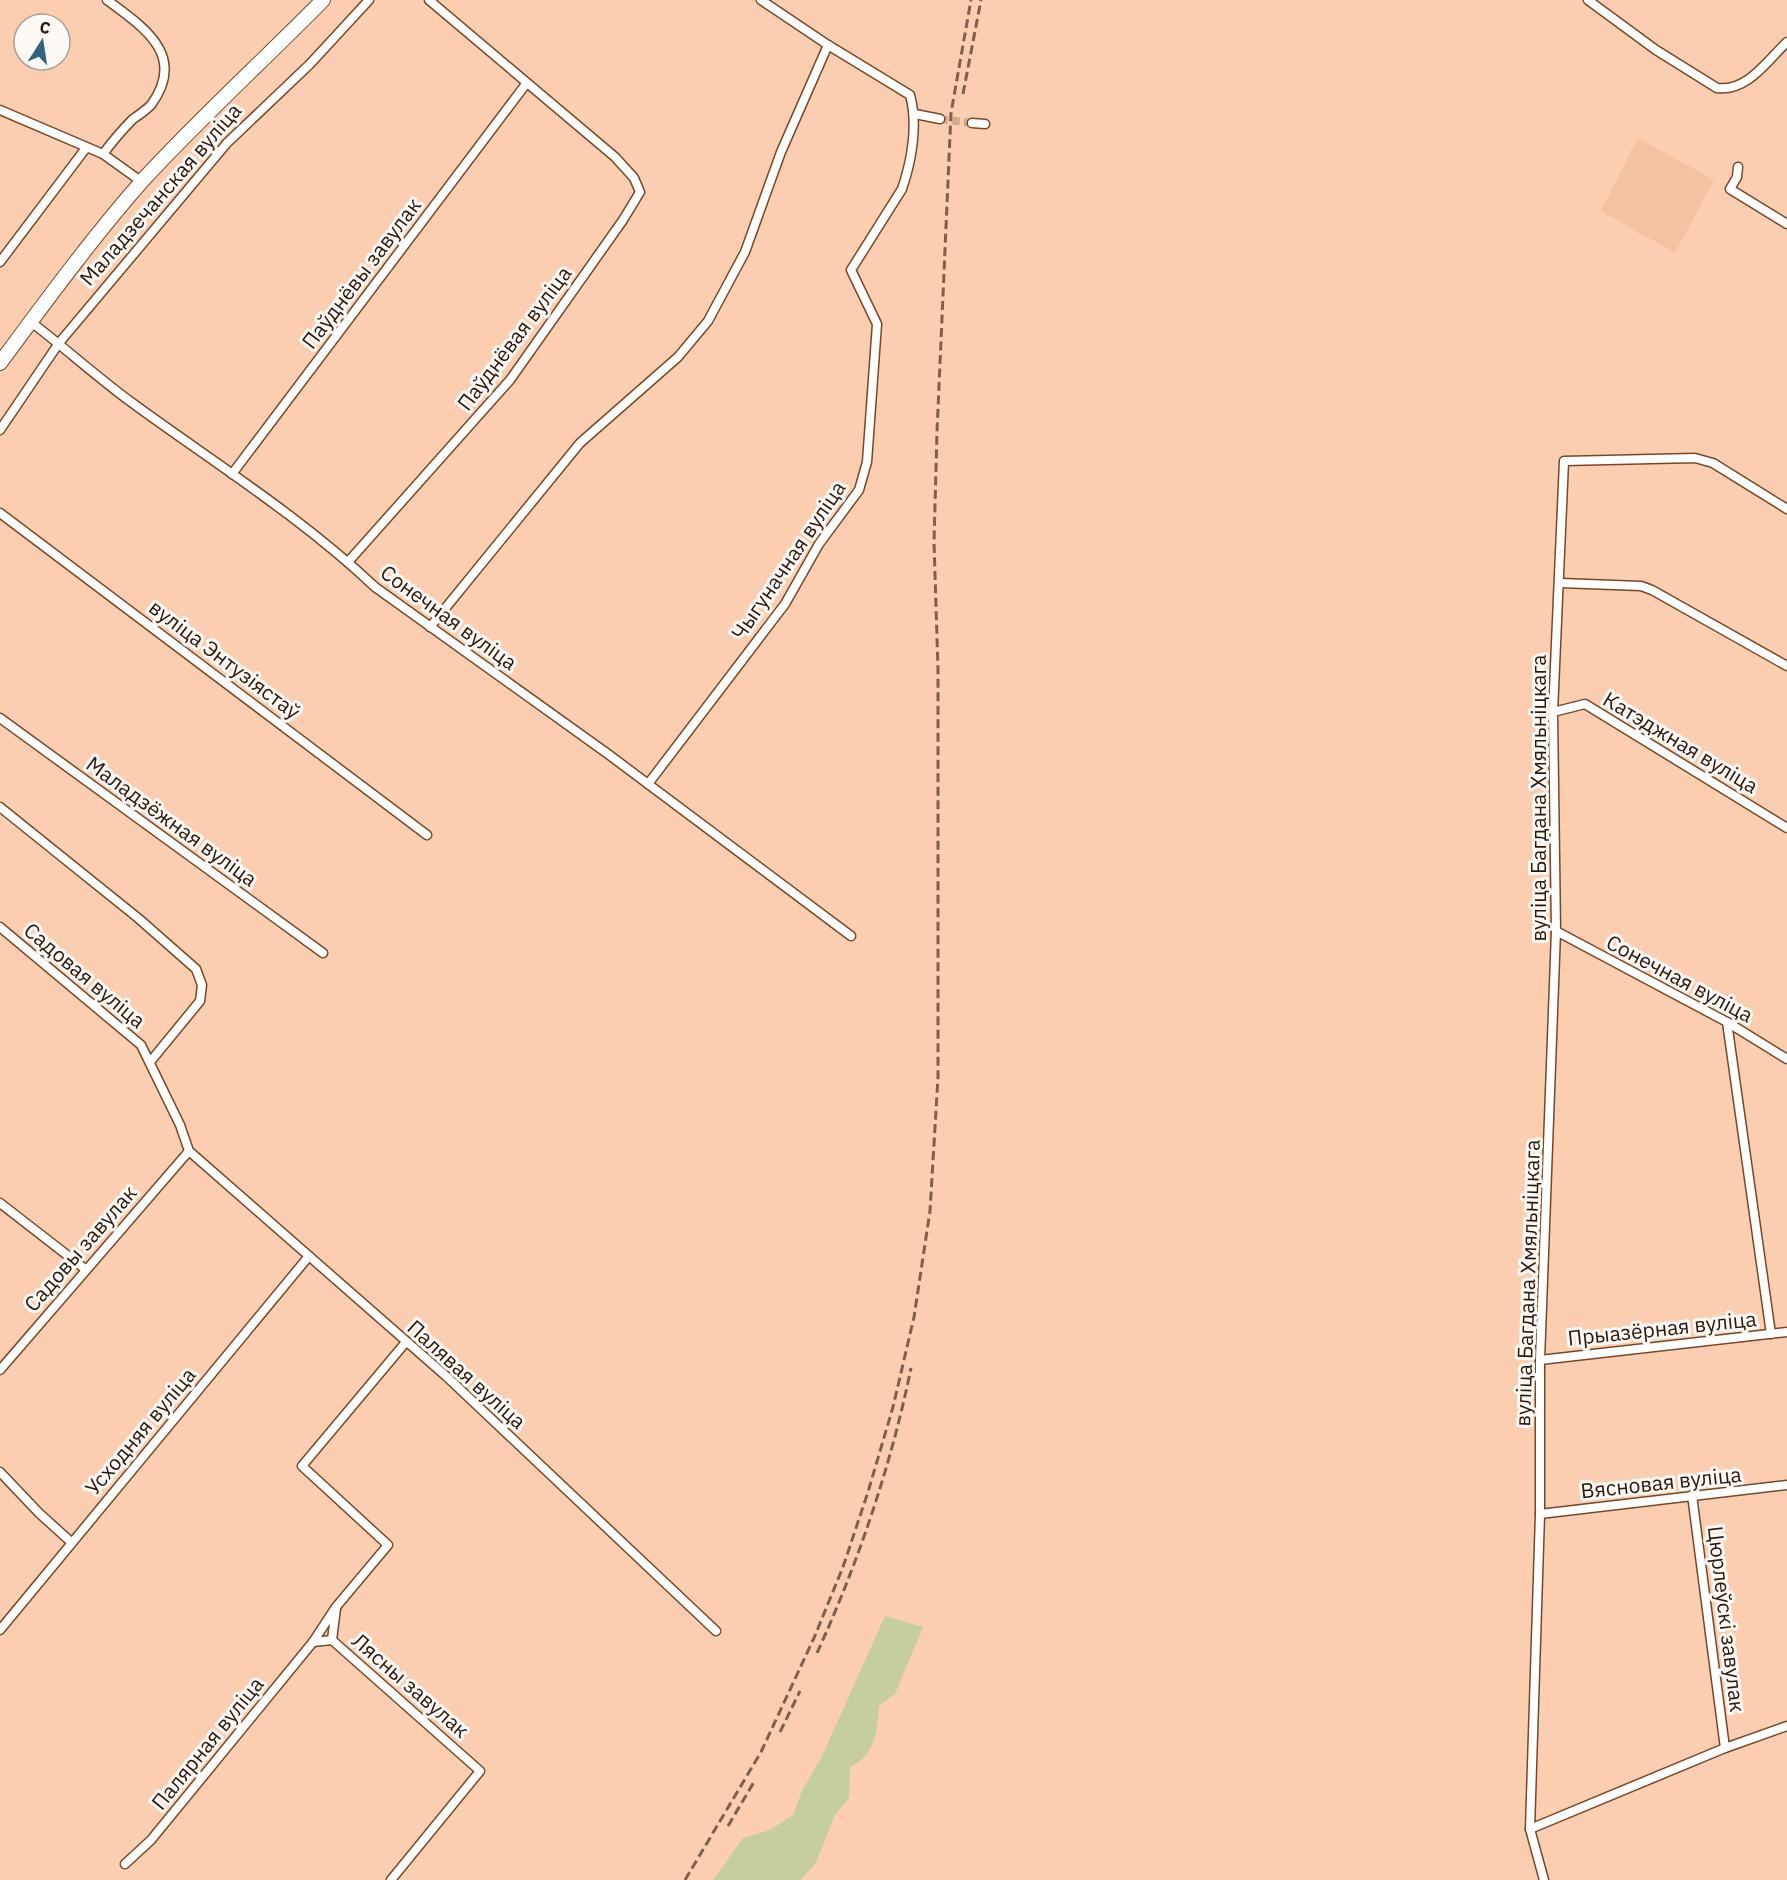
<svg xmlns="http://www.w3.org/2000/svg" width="1787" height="1880" viewBox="0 0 1787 1880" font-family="'IBM Plex Sans',sans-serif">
<rect width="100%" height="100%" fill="#fcceb1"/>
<path fill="#f4c2a1" d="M1638 138 1714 180 1675 253 1601 211Z"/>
<path fill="#c7ce9e" d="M885 1616 923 1627 895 1694 879 1706C877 1731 876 1755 850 1767L849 1798 835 1815 816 1863 801 1880H713L743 1838 770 1830 793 1815 802 1791 822 1756Z"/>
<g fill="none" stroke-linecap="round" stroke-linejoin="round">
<path stroke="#d2aa90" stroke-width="8" stroke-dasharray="8 4" stroke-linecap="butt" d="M940 119 972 123"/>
<defs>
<g id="street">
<path d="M1588 0 1656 50 1717 88C1747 92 1767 61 1787 42"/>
<path d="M0 110 103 154 142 182"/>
<path d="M915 114 940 119"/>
<path d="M972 123 985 124"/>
<path d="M103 154C112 142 122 130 133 119 139 115 146 110 151 105 187 56 145 28 107 0"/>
<path d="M1738 167 1737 177 1730 189 1787 224"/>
<path d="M0 262 86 148"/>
<path d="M31 322C65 348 97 377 131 402 213 462 301 517 375 587L608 754 851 936"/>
<path d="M0 430 59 343 227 143 310 64 369 0"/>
<path d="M232 474 526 84"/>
<path d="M0 513 427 835"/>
<path d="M348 562 510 380 623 220 640 192 634 178 615 157 429 0"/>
<path d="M1560 583 1641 586 1652 590 1787 666"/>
<path d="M430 627 580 443 678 357 708 321 745 252 781 152 828 45"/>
<path d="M1553 712 1585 704 1787 828"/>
<path d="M0 718 323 953"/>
<path d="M648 784 785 604 819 544 859 490 867 462 877 324 851 270 902 189C912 160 918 124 910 95L828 45 761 0"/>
<path d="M0 807 138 918 196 969 202 985 200 1001 150 1062"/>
<path d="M0 927 141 1045 180 1125 189 1151 446 1376 716 1631"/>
<path d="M1556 931 1727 1022 1787 1059"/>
<path d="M1727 1022 1771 1334"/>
<path d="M0 1203 85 1269"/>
<path d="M1540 1360 1787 1332"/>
<path d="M0 1370 189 1151"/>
<path d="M0 1472 39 1513 71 1542"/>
<path d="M1692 1495 1725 1748"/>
<path d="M1540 1514 1787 1485"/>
<path d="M0 1630 309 1256"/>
<path d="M332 1640 336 1608"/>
<path d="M313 1642 332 1640 480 1771 391 1880"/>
<path d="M1530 1829 1725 1748 1787 1726"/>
<path d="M125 1864 151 1840 313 1642 336 1607 388 1545 302 1466 406 1342"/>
<path d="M1544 1880 1530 1829 1540 1514V1360L1556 931 1553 712 1564 461 1695 458 1713 463 1787 509"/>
</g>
<path id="primary" d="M0 363C46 301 92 238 143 180 201 117 264 60 323 0"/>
</defs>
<use href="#street" stroke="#784826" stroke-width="11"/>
<use href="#primary" stroke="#784826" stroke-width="16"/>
<use href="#street" stroke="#fff" stroke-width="8"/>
<use href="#primary" stroke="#fff" stroke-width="14"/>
<g stroke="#7e604c" stroke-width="3" stroke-dasharray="9 4.5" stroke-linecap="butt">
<path d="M963 94 981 0"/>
<path d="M817 1653C858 1563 891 1466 911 1368"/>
<path d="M780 1732 800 1691"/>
<path d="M728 1826 754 1782"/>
<path d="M685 1880 761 1752 814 1638 843 1567 868 1492 893 1407 914 1317 930 1211 938 1077V670L934 542 937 432 951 113 971 0"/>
</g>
</g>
<g text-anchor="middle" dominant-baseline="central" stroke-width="6" stroke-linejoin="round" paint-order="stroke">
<g font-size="21" fill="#2c180a" stroke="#fff9f5">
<text transform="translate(160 194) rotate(-49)">Маладзечанская вуліца</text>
<text transform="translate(361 273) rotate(-53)">Паўднёвы завулак</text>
<text transform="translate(514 338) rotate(-53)">Паўднёвая вуліца</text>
<text transform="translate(788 560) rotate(-56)">Чыгуначная вуліца</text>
<text transform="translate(449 617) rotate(36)">Сонечная вуліца</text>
<text transform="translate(225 659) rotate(37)">вуліца Энтузіястаў</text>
<text transform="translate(1681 742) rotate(31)">Катэджная вуліца</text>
<text transform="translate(1538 798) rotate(-90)">вуліца Багдана Хмяльніцкага</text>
<text transform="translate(172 821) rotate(36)">Маладзёжная вуліца</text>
<text transform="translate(85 975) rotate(40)">Садовая вуліца</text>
<text transform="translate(1680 978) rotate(28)">Сонечная вуліца</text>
<text transform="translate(80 1248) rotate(-49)">Садовы завулак</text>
<text transform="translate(1527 1283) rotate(-88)">вуліца Багдана Хмяльніцкага</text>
<text transform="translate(1662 1328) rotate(-6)">Прыазёрная вуліца</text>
<text transform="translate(467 1374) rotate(42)">Палявая вуліца</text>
<text transform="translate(140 1431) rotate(-50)">Усходняя вуліца</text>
<text transform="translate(1661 1482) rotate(-6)">Вясновая вуліца</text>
<text transform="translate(1727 1619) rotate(83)">Цюрлеўскі завулак</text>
<text transform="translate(411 1685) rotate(41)">Лясны завулак</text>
<text transform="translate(207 1743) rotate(-51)">Палярная вуліца</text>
</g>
</g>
<g transform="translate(42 42) rotate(12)"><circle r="28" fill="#fff9f5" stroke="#ab9f97" stroke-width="1.5"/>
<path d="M0-4.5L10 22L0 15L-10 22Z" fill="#306480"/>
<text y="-9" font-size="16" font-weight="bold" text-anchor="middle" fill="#2c180a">С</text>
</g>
</svg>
